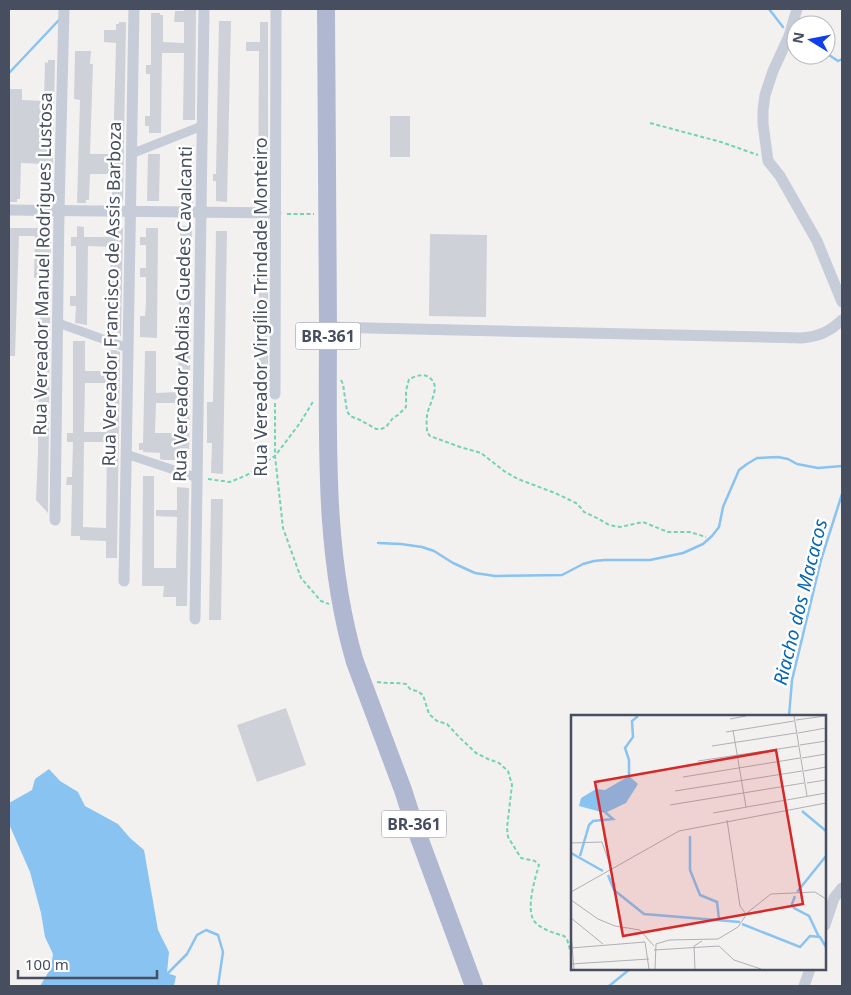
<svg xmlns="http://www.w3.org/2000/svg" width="851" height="995" viewBox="0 0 851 995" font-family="'Noto Sans',sans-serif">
<rect width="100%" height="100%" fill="#f3f1f0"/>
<path fill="#88c3f1" d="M49 769 60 781 78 792 85 806 118 824 130 838 144 850 158 930 169 952 167 973 176 976 174 986H40L51 968 53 954 45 937 41 913 30 872 9 824V803L32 790 35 779Z"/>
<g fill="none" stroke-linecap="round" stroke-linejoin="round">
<g stroke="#88c3f1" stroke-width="2.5">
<path d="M769 9 783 27"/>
<path d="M826 53 838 61 842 59"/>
<path d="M9 73 59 20"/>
<path d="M378 543 401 544 422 547 434 551 453 563 475 573 495 576 562 575 583 564 594 561 605 560H650L683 553 703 544 712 536 719 527 723 507 739 470 747 464 757 458 778 457 788 459 797 464 818 468 842 466"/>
<path d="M789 716 792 680 821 560 842 494"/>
<path d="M167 974 187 954 197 935 206 930 218 935 223 952 218 986"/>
<path d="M609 986 630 969"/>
</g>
</g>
<g fill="#cfd1d8" fill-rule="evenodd">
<path d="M184 9H196L195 120H183L184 53H162L161 133H149V126H145V116H150V74H146V65H151V13H160V15H163V42L184 43V22H174L175 11H184Z"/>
<path d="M219 21H231L227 202 216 201V181H213V174H216Z"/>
<path d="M119 22H126L123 201H114L115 198H112V174H90L89 200H86V203H77L80 100 74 99 75 51H91L90 64H93L90 154H113L116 43 104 42V30H116V24H119Z"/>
<path d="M260 22H268V204H258L259 51H246V42H260Z"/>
<path d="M48 60H55L52 203 44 202V200H41L42 164 21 163 20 199H17V202H9L10 89H22V100L44 101 45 62 48 63Z"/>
<rect x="390" y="116" width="20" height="41"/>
<path d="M182 145H194L193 203H181Z"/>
<path d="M148 154H160L159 201H147Z"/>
<path d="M77 226 84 227V237H111L112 228H123L121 336H114L109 335 111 247 88 246 87 325 75 323 76 306H70V296H76V246H71V237H77Z"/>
<path d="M180 226H192L189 460H164L160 459V453L143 452V450H139V443H143L145 351H156V393L178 392ZM156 403H178V433H155Z"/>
<path d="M9 228H51L48 513 36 500 38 452 40 278H34L35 236H19L15 356H9Z"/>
<path d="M146 228H158L157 338 140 337V316H145L146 302V277H140V268H146V245H140V237H146Z"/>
<path d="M216 231H227L223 474 211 473 212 443H207V402H213Z"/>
<rect x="259" y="233" width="9" height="161"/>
<path d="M430 234 487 235 486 317 429 316Z"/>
<path d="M73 341H85V371H108V350H115L120 352 117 558H106V541L80 540V536H71L72 485H66L67 477H72L73 442H67V433H73ZM85 383H107V432H84ZM84 442H107L106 528 83 527Z"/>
<path d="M143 476H154V568H176L177 517 156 516V510H177V487L189 488 187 606H176V597H163L164 586H142Z"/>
<path d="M211 499H223L221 620H209Z"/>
<path d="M286 708 306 765 257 782 237 725Z"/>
</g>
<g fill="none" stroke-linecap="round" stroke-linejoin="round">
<g stroke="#73d2b8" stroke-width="2" stroke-dasharray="4 2.5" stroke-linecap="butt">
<path d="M650 123 721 142 758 155"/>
<path d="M287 214H314"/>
<path d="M341 380 343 384 347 411 350 416 360 420 376 429H381L386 427 393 418 398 415 406 407V391L409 379C417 376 424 372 431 379 441 388 428 405 427 416 426 421 427 427 427 432L430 436 460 447 481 453 504 471 518 479 555 493 576 503 581 508 584 512 595 517 609 525 620 527 643 522 668 532H690L706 537"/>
<path d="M275 403V456L283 528 301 578 321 601 329 604"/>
<path d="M208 479 230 482 247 475 275 456 300 423 314 400"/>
<path d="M377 682C388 684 396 682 406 684L411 690 417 691 423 695 429 714 437 721 447 724 460 738 476 753 488 759 499 763 508 771 512 785 507 828 508 837 521 858 535 861 539 865C535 878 525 911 535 922 542 930 555 933 564 936L567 939 572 957"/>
</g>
<g stroke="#c6ccd8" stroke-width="9">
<path d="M131 154 202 126"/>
<path d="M58 323 128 348"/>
<path d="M126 454 198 478"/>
</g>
<g stroke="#c6ccd8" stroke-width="11">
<path d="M797 9 789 36 773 71 765 95 763 110V124L768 161 780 176 817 241 842 302"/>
<path d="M9 210 276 213"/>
<path d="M328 327 802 338C820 336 829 332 842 320"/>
<path d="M275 394 276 9"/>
<path d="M55 520 59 211 64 9"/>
<path d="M124 581 134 9"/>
<path d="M195 619 204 9"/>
<path d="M825 925 834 898 842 888"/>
<path d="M804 986 810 969"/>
</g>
<path stroke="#afb8d0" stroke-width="18" d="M326 9C327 115 327 221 328 327 328 439 323 554 355 662L403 790 414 824 474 986"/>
</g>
<g text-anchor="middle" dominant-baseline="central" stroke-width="5" stroke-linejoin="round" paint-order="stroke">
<g fill="#fff" stroke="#7e838f" stroke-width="1">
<rect x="295.5" y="322.5" width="65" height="27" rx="4"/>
<rect x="381.5" y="810.5" width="65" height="27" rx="4"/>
</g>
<g font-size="16" font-weight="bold" fill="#474e5f">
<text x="328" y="336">BR-361</text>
<text x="414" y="824">BR-361</text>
</g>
<g font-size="18" fill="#474e5f" stroke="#fff">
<text transform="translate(42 264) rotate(-89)">Rua Vereador Manuel Rodrigues Lustosa</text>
<text transform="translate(111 294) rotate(-89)">Rua Vereador Francisco de Assis Barboza</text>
<text transform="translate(260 307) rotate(-90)">Rua Vereador Virgílio Trindade Monteiro</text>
<text transform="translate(182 314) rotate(-89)">Rua Vereador Abdias Guedes Cavalcanti</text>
</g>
<g font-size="19" font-style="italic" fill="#0568b3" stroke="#fff">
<text transform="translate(800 602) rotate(-76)">Riacho dos Macacos</text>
</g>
</g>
<g transform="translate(571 715)">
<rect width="255" height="255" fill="#f3f1f0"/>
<path d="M58 61 67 69 55 88 34 98 8 91 10 83 25 74 34 75Z" fill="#88c3f1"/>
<path fill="none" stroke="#88c3f1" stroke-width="2.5" d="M58 61V45L54 33 62 22 61 6 67 1M231 96 255 116M119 121V155L129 180 146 187 148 204M0 138 32 156M9 141 18 110 22 106 42 104 34 97M37 160 43 175 73 199 169 207M226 177 255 141M224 181 221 189 223 193 238 201 248 222M171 209 229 232 239 221 249 222 255 232"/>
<path fill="none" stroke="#aeb0b6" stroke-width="1" d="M223 1 236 81M159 4 175 1M225 5 254 1M162 15 175 92M155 17 223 6M227 18 255 13M229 30 255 26M141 31 225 18M231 43 255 39M127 46 227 31M233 56 255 52M112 62 229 43M236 68 255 65M104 76 231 56M99 90 233 68M142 98 255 78M156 105 169 191 175 199M0 128 31 127 40 153M0 177 108 116 255 88M0 185 27 204 44 211 69 215 83 231M0 203 32 229M0 219 3 254M0 233 74 227 78 254M83 235 148 231 163 245 190 254M0 249 78 244M84 254 85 229 98 225 147 224 167 212 177 197 200 179 244 177 255 184M124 254 123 231 131 226"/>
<path fill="#d62828" fill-opacity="0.15" stroke="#d62828" stroke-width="2.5" d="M205 35 232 189 52 221 24 67Z"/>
<rect width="255" height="255" fill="none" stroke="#474e5f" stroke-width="2.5"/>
</g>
<rect width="851" height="995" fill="none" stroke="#474e5f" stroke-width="20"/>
<g transform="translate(811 40) rotate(280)"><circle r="24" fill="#ffffff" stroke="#b5b8bf"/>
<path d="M0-4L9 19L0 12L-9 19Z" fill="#103fed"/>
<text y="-8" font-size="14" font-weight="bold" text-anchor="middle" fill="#474e5f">N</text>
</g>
<path d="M18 970v8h139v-8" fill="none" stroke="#474e5f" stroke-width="2.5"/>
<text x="25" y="970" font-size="15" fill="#474e5f" stroke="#ffffff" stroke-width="4" paint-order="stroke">100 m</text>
</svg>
